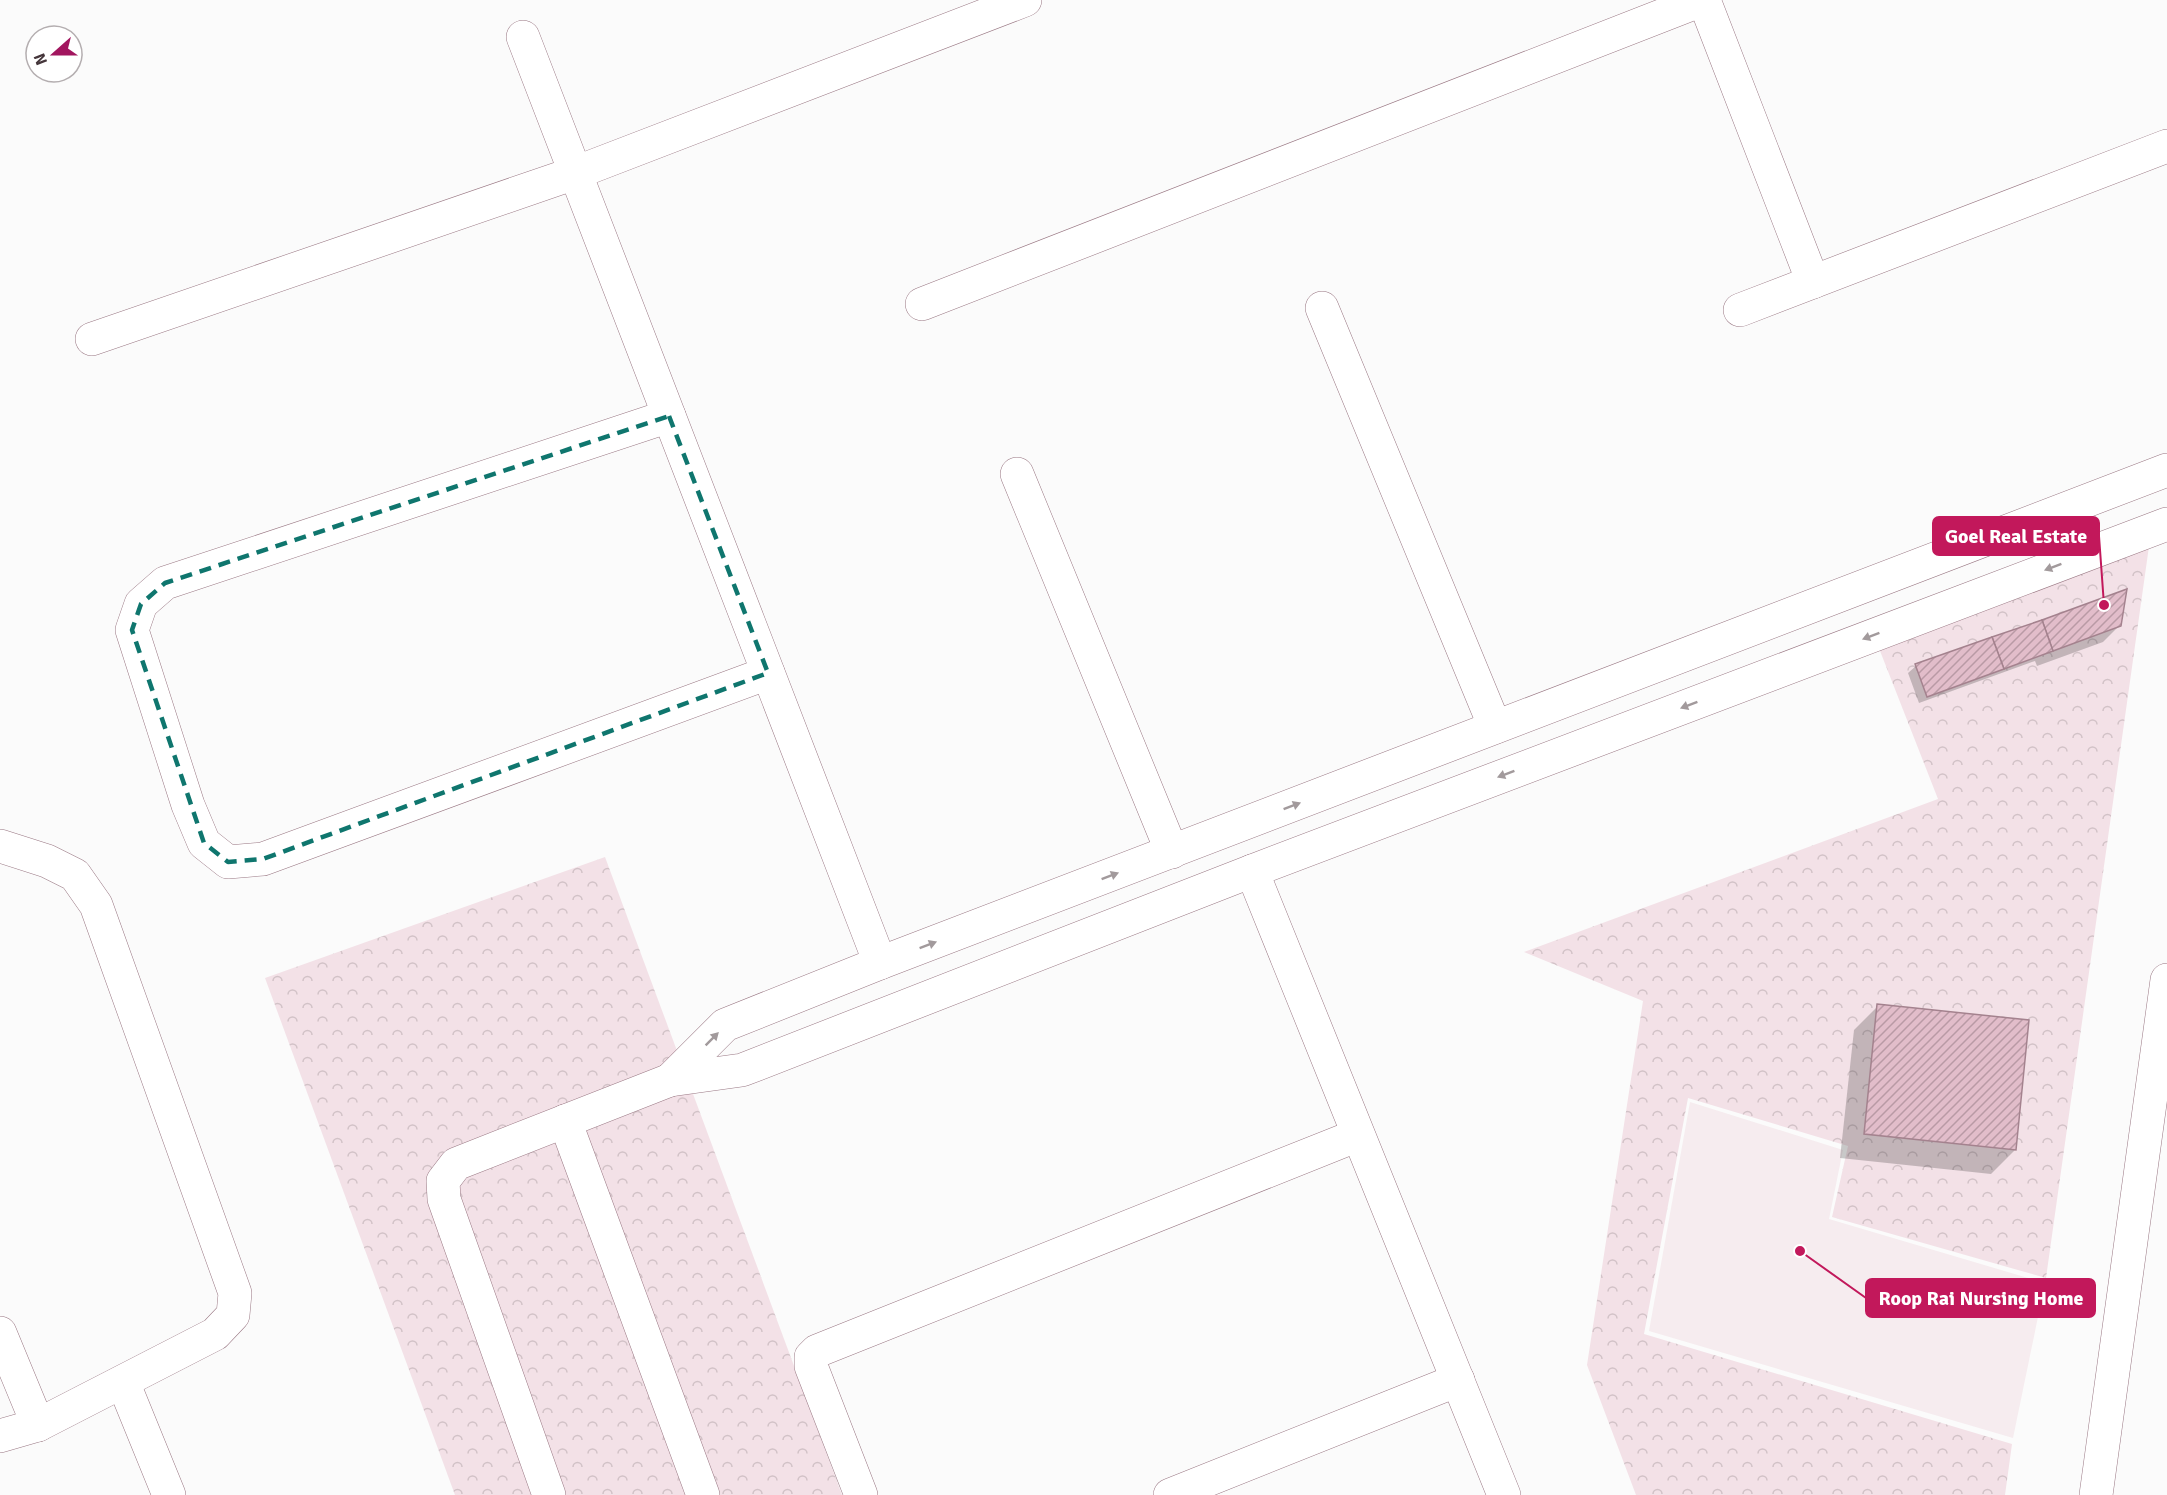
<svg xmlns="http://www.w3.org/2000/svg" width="2167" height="1495" viewBox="0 0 2167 1495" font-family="Signika,sans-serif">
<defs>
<pattern id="park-crowns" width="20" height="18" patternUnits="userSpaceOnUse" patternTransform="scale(1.5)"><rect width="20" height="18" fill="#f3e1e7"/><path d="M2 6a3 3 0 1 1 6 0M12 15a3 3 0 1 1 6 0" fill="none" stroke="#d2c2c7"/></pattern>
<pattern id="building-hatch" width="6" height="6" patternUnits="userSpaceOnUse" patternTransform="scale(1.5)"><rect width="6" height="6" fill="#e2bdca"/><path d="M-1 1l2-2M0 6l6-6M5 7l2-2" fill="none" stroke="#b99aa5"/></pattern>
</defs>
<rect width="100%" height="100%" fill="#fbfbfb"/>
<path fill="#f6ecef" d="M1690 1102 1843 1150 1829 1219 2045 1283 2013 1438 1649 1331Z"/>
<g fill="url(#park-crowns)">
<path d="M2152 525 2046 1278 1832 1217 1848 1146 1688 1098 1644 1334 2012 1444 2005 1495H1636L1587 1365 1643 1001 1524 952 1938 799 1873 633Z"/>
<path d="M605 857 842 1495H455L265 978Z"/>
</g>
<g fill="#0003">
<path d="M2120 625 2103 642 2037 666 2035 661 1919 703 1908 673 1916 666Z"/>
<path d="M1878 1006 2015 1150 1991 1174 1840 1158 1854 1030Z"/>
</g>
<g fill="url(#building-hatch)" stroke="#a4828e" stroke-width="1.5">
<path d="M2127 589 2121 626 2053 651 2042 620Z"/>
<path d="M2042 620 2053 651 2004 669 1992 637Z"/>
<path d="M1992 637 2004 669 1927 697 1915 664Z"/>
<path d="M1877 1004 2029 1020 2016 1150 1864 1134Z"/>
</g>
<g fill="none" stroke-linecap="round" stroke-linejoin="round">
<defs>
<g id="minor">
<path d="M1704 0 1813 282"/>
<path d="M523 37 880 963"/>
<path d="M922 304 1702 0"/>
<path d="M1322 308 1495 727"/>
<path d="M1740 310 2167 146"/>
<path d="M92 339 575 173 1025 0"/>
<path d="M669 416 165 583 141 604 132 630 188 805 204 843 228 862 263 859 768 673"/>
<path d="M1017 474 1172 852"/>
<path d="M0 846 47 861 75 875 96 905 235 1293 233 1315 215 1334 38 1425 0 1436"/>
<path d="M1252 871 1504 1495"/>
<path d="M670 1080 725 1025 880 963 2167 470"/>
<path d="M565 1121 703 1495"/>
<path d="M0 1333 38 1425"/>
<path d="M123 1382 169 1495"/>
<path d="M549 1495 444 1199 443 1181 456 1164 670 1080 742 1070 1252 871 2167 524"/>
<path d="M861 1495 811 1366V1357L817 1351 1358 1135"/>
<path d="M1170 1495 1458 1380"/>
<path d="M2096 1495 2167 980"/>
</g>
</defs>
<use href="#minor" stroke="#9a7884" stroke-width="34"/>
<use href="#minor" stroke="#fff" stroke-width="33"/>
</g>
<defs><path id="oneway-solid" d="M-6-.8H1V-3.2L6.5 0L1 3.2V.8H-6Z" transform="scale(1.5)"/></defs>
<g fill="#a29a9c">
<use href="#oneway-solid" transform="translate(2053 567) rotate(159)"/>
<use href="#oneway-solid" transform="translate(1871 636) rotate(159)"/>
<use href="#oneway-solid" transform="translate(1689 705) rotate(159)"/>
<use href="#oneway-solid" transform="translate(1506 774) rotate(159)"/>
<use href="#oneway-solid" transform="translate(1292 806) rotate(-21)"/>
<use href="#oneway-solid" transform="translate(1110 876) rotate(-21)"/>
<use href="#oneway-solid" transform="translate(928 945) rotate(-21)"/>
<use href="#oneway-solid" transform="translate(712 1039) rotate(-45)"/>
</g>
<path fill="none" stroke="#0f766e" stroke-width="4.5" stroke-dasharray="12 8" stroke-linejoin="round" d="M669 416 768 673 263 859 228 862 204 843 132 630 141 604 165 583Z"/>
<path fill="none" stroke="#c2185b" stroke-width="2" d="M2104 605L2099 536M1800 1251L1866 1298"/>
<g fill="#c2185b" stroke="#fff" stroke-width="2">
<circle cx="2104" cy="605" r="6"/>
<circle cx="1800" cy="1251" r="6"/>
</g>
<g fill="#c2185b" stroke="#c2185b" stroke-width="2">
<rect x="1933" y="517" width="166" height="38" rx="6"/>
<rect x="1866" y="1279" width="229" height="38" rx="6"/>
</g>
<g font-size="20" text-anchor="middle" font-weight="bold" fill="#fff">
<text x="2016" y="543">Goel Real Estate</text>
<text x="1981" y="1305">Roop Rai Nursing Home</text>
</g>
<g transform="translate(54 54) rotate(249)"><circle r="28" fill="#ffffff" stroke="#b4aeb0" stroke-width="1.5"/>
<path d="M0-4.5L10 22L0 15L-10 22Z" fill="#a2165f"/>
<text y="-9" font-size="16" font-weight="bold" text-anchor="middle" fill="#44353a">N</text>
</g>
</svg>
